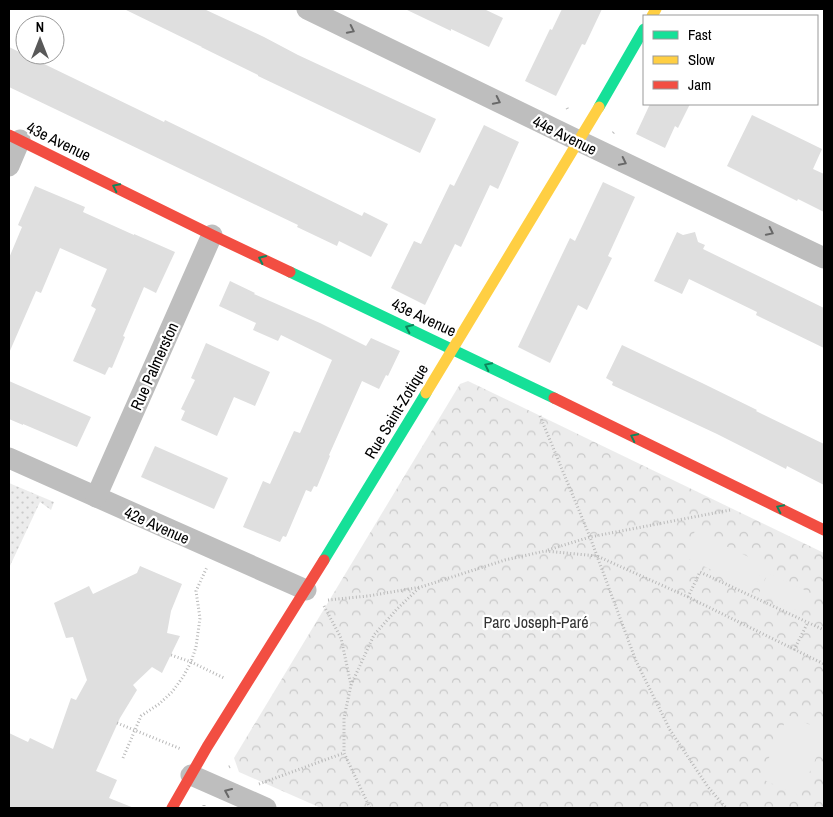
<svg xmlns="http://www.w3.org/2000/svg" width="833" height="817" viewBox="0 0 833 817" font-family="'Archivo Narrow',sans-serif">
<defs>
<pattern id="grass-dots" width="8" height="8" patternUnits="userSpaceOnUse" patternTransform="scale(1.25)"><rect width="8" height="8" fill="#ececec"/><path d="M2 2h.1M6 6h.1" fill="none" stroke="#c9c9c9" stroke-width="1.8" stroke-linecap="round"/></pattern>
<pattern id="park-crowns" width="20" height="18" patternUnits="userSpaceOnUse" patternTransform="scale(1.25)"><rect width="20" height="18" fill="#ececec"/><path d="M2 6a3 3 0 1 1 6 0M12 15a3 3 0 1 1 6 0" fill="none" stroke="#c9c9c9"/></pattern>
</defs>
<rect width="100%" height="100%" fill="#fff"/>
<path fill="url(#grass-dots)" d="M9 483 54 502 51 510 40 502 9 568Z"/>
<path fill="url(#park-crowns)" d="M468 381 824 553V808H321L239 772 234 758 460 384Z"/>
<g fill="#ececec">
<path d="M695 531 765 565 753 590 683 556Z"/>
<path d="M768 573 807 591 798 611 759 593Z"/>
<path d="M788 715 824 731V740L799 796 760 778Z"/>
</g>
<g fill="#dfdfdf">
<path d="M124 9H204L264 37 298 55 436 119 420 153 258 76V75L201 47H202Z"/>
<path d="M405 9H484L503 18 489 47 451 29V31Z"/>
<path d="M562 9H602L585 45 582 44 556 96 525 81 550 29 552 30Z"/>
<path d="M9 47 164 122 165 120 362 216 364 212 388 224 371 257 339 241 337 246 297 227 298 225 9 87Z"/>
<path d="M650 104H690L678 128 675 126 665 148 636 134Z"/>
<path d="M752 115 822 149 813 169 824 174V212L798 199 797 201 727 166Z"/>
<path d="M484 125 519 142 498 189 490 185 461 247 455 244 425 305 391 288 414 241 421 244 450 184 454 186Z"/>
<path d="M603 182 635 197 608 256 612 258 587 310 578 305 550 363 518 347 570 238 575 241Z"/>
<path d="M35 186 85 207 83 212 134 235V234L175 252 156 293 144 287 123 336 125 337 112 368 109 367 105 375 73 361 96 309 91 306 107 269 60 248 41 293 36 291 9 353V258L22 227 18 225Z"/>
<path d="M677 232 683 235 695 232 698 242 705 245 703 249 824 308V348L756 315 757 312 689 279 682 294 654 281Z"/>
<path d="M230 281 255 293 254 294 320 323 366 346 371 338 400 351 388 376 386 375 379 389 362 381 329 455 330 456 317 487 314 486 311 492 306 490 286 537 283 536 280 542 243 527 263 481 270 484 294 431 300 433 332 360 281 335 278 341 253 330 256 323 219 306Z"/>
<path d="M206 343 270 372 255 406 234 397 217 436 181 420 185 411 181 409 195 380 191 378Z"/>
<path d="M622 345 702 383 757 410 756 411 824 444V485L787 466 786 469 717 434 612 385 613 382 606 378Z"/>
<path d="M9 381 91 417 77 447 23 424V425L9 419Z"/>
<path d="M155 446 228 478 214 509 141 477Z"/>
<path d="M140 566 182 584 171 611 167 633 180 636 162 673 152 667 133 685 137 690 120 718 96 771 117 780 109 798 134 808H9V733L28 742 30 738 53 749 71 698 76 700 87 680 73 637 66 638 54 603 89 586 93 594 137 573Z"/>
</g>
<g fill="none" stroke-linecap="round" stroke-linejoin="round">
<g stroke="#b9b9b9" stroke-width="3" stroke-dasharray="1 2.5" stroke-linecap="butt">
<path d="M567 108 568 110"/>
<path d="M613 133 615 131"/>
<path d="M540 416 590 537 636 661 670 730 708 787 726 808"/>
<path d="M548 550 590 537 730 510"/>
<path d="M688 597 700 572 824 630"/>
<path d="M328 600 368 596 421 587 505 560 545 551 597 556 688 597 824 664"/>
<path d="M324 606 341 638 351 685"/>
<path d="M794 650 808 622"/>
<path d="M171 655 191 662 224 678"/>
<path d="M117 723 181 749"/>
<path d="M123 758 141 716 159 704 172 692 183 677 191 662 196 647 200 618 196 591 207 567"/>
<path d="M229 767 231 766"/>
<path d="M259 784 344 753"/>
<path d="M204 805V807"/>
<path d="M370 808 344 753V718L351 685 374 635 397 609 420 587"/>
</g>
<g stroke="#bebebe" stroke-width="21">
<path d="M307 9 579 141 824 258"/>
<path d="M9 166 20 140"/>
<path d="M9 458 306 590"/>
<path d="M96 497 212 235"/>
<path d="M191 775 266 808"/>
</g>
<g stroke="#16e098" stroke-width="11">
<path d="M599 107 644 29"/>
<path d="M290 272 554 398"/>
<path d="M324 560 426 393"/>
</g>
<g stroke="#ffcf43" stroke-width="11">
<path d="M652 16 656 9"/>
<path d="M426 393 599 107"/>
</g>
<g stroke="#f24e42" stroke-width="11">
<path d="M9 135 212 235 290 272"/>
<path d="M554 398 824 530"/>
<path d="M172 808 207 747 324 560"/>
</g>
</g>
<defs><path id="oneway-chevron" d="M-2-3.5L2.5 0L-2 3.5" fill="none" stroke-width="1.6" stroke-linecap="round" stroke-linejoin="round" transform="scale(1.25)"/></defs>
<g stroke="#686868">
<use href="#oneway-chevron" transform="translate(351 30) rotate(26)"/>
<use href="#oneway-chevron" transform="translate(497 101) rotate(26)"/>
<use href="#oneway-chevron" transform="translate(623 162) rotate(26)"/>
<use href="#oneway-chevron" transform="translate(770 232) rotate(26)"/>
<use href="#oneway-chevron" transform="translate(228 792) rotate(-156)"/>
</g>
<g stroke="#0d865b">
<use href="#oneway-chevron" transform="translate(116 187) rotate(-154)"/>
<use href="#oneway-chevron" transform="translate(262 259) rotate(-155)"/>
<use href="#oneway-chevron" transform="translate(409 328) rotate(-155)"/>
<use href="#oneway-chevron" transform="translate(488 366) rotate(-154)"/>
<use href="#oneway-chevron" transform="translate(634 437) rotate(-154)"/>
<use href="#oneway-chevron" transform="translate(780 508) rotate(-154)"/>
</g>
<g text-anchor="middle" dominant-baseline="central" stroke-width="4.5" stroke-linejoin="round" paint-order="stroke">
<g font-size="16" fill="#000" stroke="#fff">
<text transform="translate(565 135) rotate(26)">44e Avenue</text>
<text transform="translate(59 141) rotate(26)">43e Avenue</text>
<text transform="translate(424 317) rotate(25)">43e Avenue</text>
<text transform="translate(154 366) rotate(-66)">Rue Palmerston</text>
<text transform="translate(396 411) rotate(-59)">Rue Saint-Zotique</text>
<text transform="translate(157 525) rotate(24)">42e Avenue</text>
</g>
<g font-size="16" fill="#333" stroke="#fff">
<text x="536" y="622">Parc Joseph-Paré</text>
</g>
</g>
<rect width="833" height="817" fill="none" stroke="#000000" stroke-width="20"/>
<rect x="643" y="15" width="175" height="90" fill="#ffffff" stroke="#999999"/>
<rect x="653" y="31" width="25" height="8" fill="#16e098" stroke="#999999"/>
<text x="688" y="40" font-size="15" fill="#000000">Fast</text>
<rect x="653" y="56" width="25" height="8" fill="#ffcf43" stroke="#999999"/>
<text x="688" y="65" font-size="15" fill="#000000">Slow</text>
<rect x="653" y="81" width="25" height="8" fill="#f24e42" stroke="#999999"/>
<text x="688" y="90" font-size="15" fill="#000000">Jam</text>
<g transform="translate(40 40)"><circle r="24" fill="#ffffff" stroke="#999999"/>
<path d="M0-4L9 19L0 12L-9 19Z" fill="#595959"/>
<text y="-8" font-size="14" font-weight="bold" text-anchor="middle" fill="#000000">N</text>
</g>
</svg>
